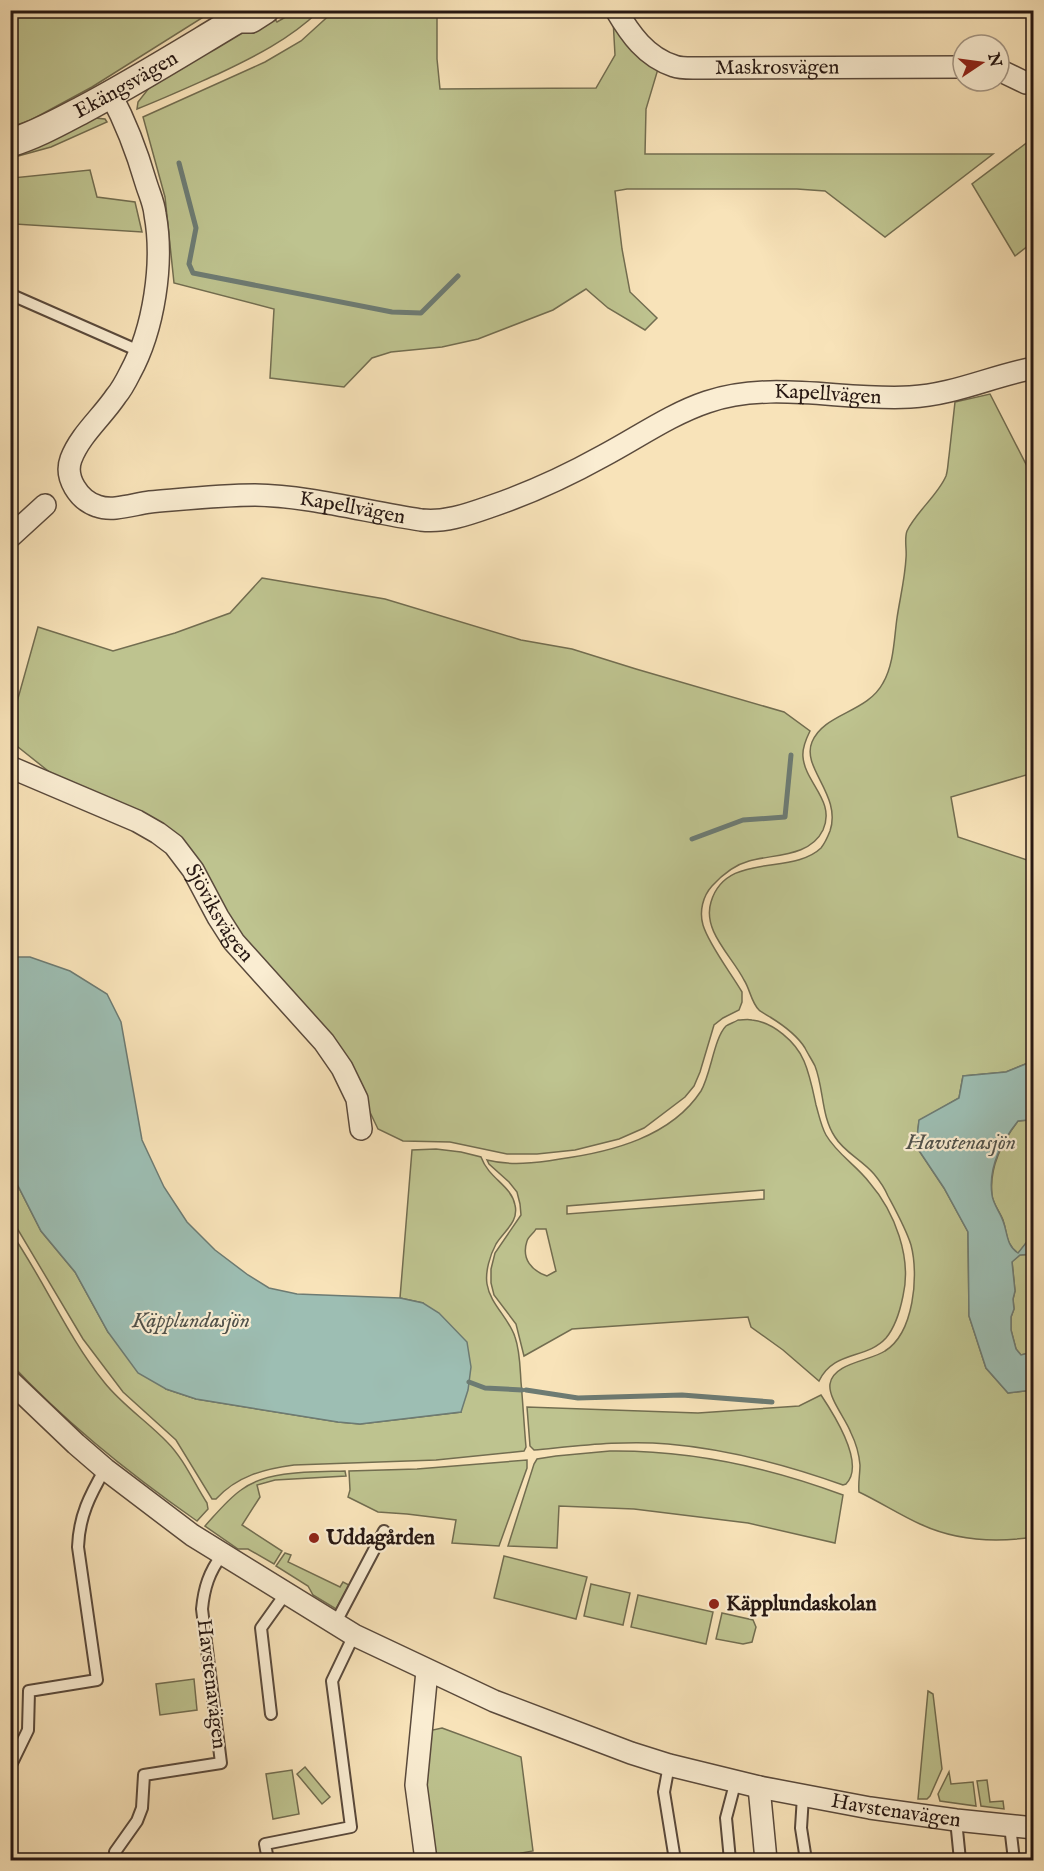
<svg xmlns="http://www.w3.org/2000/svg" width="1044" height="1871" viewBox="0 0 1044 1871" font-family="'IM FELL English',serif">
<rect width="100%" height="100%" fill="#f8e3b9"/>
<filter id="stains"><feTurbulence type="fractalNoise" baseFrequency=".00333" numOctaves="4"/><feColorMatrix values="0 0 0 0 .2 0 0 0 0 .09 0 0 0 0 .02 0 0 0 .5 -.17"/></filter>
<radialGradient id="worn" r=".72"><stop offset=".6" stop-color="#630" stop-opacity="0"/><stop offset="1" stop-color="#630" stop-opacity=".3"/></radialGradient>
<g fill="#bec38f" stroke="#726d50" stroke-width="1.5" fill-rule="evenodd">
<path d="M437 10V59L440 89 596 88 615 55 613 19C627 42 633 56 658 69L646 109 645 154H993L885 237 825 191 797 189H627L615 191 622 249 630 292 657 318 645 330 608 308 586 289 553 310 478 339 442 347 391 352 372 358 344 387 270 378 274 309 174 283 165 197 143 117 265 62 301 41 334 11Z"/>
<path d="M10 11 11 10 213 11 92 87 31 120 11 127Z"/>
<path d="M296 11H319C290 39 254 57 218 74 191 86 165 98 137 109L138 102 149 88 271 14 277 22Z"/>
<path d="M95 118 105 119 107 122 51 147 11 158V151Z"/>
<path d="M1033 138V242L1015 256 972 184Z"/>
<path d="M10 167H12L13 178 90 170 97 197 135 202 142 232 15 224 11 241Z"/>
<path d="M990 394 1028 468 1033 469V773L951 797 958 837 1033 862V1061L1006 1072 963 1076 959 1098 919 1121 916 1146 944 1188 968 1232 969 1316 986 1368 1008 1393 1033 1390V1537C995 1543 957 1541 920 1524 900 1515 880 1502 859 1492 858 1483 860 1474 860 1465 859 1454 856 1443 851 1433 846 1419 828 1398 830 1384 833 1363 870 1361 885 1351 914 1333 919 1275 911 1245 906 1229 896 1211 888 1196 885 1189 879 1180 874 1174 862 1160 844 1152 835 1137 821 1116 824 1089 815 1066 812 1060 808 1054 805 1048 797 1035 783 1025 770 1017 767 1015 761 1012 759 1010 751 1002 750 989 744 980 732 956 702 931 711 902 726 851 792 876 821 848 825 843 828 836 830 831 842 795 801 768 812 742 824 713 867 713 883 683 894 664 894 639 897 618 900 598 905 578 906 558 907 549 904 539 907 531 916 512 938 495 946 476 948 470 948 462 949 456 951 438 953 420 955 402Z"/>
<path d="M262 578 385 599 521 640 572 649 636 669 784 712 810 731C806 739 802 748 803 757 805 783 836 801 823 830 810 857 774 854 749 861 734 865 722 875 712 886 703 896 699 911 703 925 709 945 731 973 742 992V1002L739 1010 723 1018 714 1025 700 1072 694 1086 685 1097 644 1128 619 1139 575 1150 537 1154H507L450 1142 403 1141 378 1129 356 1083 257 961 190 855 62 782 13 743 15 709 38 627 113 651 175 633 230 613Z"/>
<path d="M738 1020C743 1020 748 1019 752 1020 773 1022 796 1042 804 1061 810 1075 813 1091 816 1105 819 1115 821 1126 826 1135 837 1154 856 1165 869 1182 895 1212 912 1258 903 1296 900 1311 896 1326 886 1338 866 1360 834 1350 819 1381L783 1350 751 1327 748 1317 572 1329 524 1356 516 1324 494 1295 491 1283V1269L495 1253 521 1215 520 1204 517 1192 509 1182 489 1164 487 1160C510 1166 536 1163 560 1159 611 1152 671 1137 701 1091 711 1074 714 1038 726 1026 729 1024 735 1022 738 1020ZM764 1190V1199L567 1214V1206ZM536 1229H546L556 1271 547 1276C532 1271 521 1259 527 1241 528 1237 534 1233 536 1229Z"/>
<path d="M1033 1104V1229L1030 1238 1018 1254C1005 1243 1008 1235 1003 1220 1000 1212 993 1204 992 1195 989 1168 1002 1142 1018 1121L1028 1120Z"/>
<path d="M436 1149 461 1152 481 1157C489 1179 511 1185 515 1205 519 1222 504 1231 496 1244 490 1255 485 1272 487 1284 490 1304 509 1318 515 1337 520 1351 520 1367 521 1382 523 1404 524 1425 526 1447L524 1451 436 1460 294 1465C264 1469 237 1476 216 1499H212L176 1440 123 1392 83 1339 11 1218 10 1176 15 1180 41 1231 75 1272 108 1332 166 1389 196 1399 338 1422 360 1424 461 1412 423 1303 400 1298 412 1150Z"/>
<path d="M10 1231C44 1280 67 1336 104 1382 122 1405 147 1421 167 1442 184 1459 194 1483 207 1503L208 1509 197 1521C131 1475 66 1423 11 1364Z"/>
<path d="M1033 1254V1352L1021 1355 1016 1349 1011 1330V1317L1014 1309 1013 1299 1015 1291 1012 1261 1020 1255Z"/>
<path d="M821 1395C833 1413 866 1464 846 1484L843 1485C787 1465 727 1449 668 1444 623 1440 578 1446 534 1450L530 1446 527 1407 698 1413 799 1406Z"/>
<path d="M610 1451C691 1450 768 1467 843 1495L835 1543 748 1523 634 1509 559 1506 557 1548 508 1546 534 1464 537 1459 556 1456Z"/>
<path d="M527 1460V1468L499 1546 452 1543 456 1520 407 1514 378 1512 348 1497 350 1490 349 1471 417 1469Z"/>
<path d="M345 1471 346 1476 275 1480 257 1485 260 1497 242 1525 282 1551 274 1564 248 1549H238L205 1526C216 1514 227 1500 241 1490 267 1470 314 1472 345 1471Z"/>
<path d="M285 1553 291 1555 288 1562 340 1587 343 1582 349 1585 336 1609 313 1595 308 1586 276 1566Z"/>
<path d="M504 1556 587 1577 576 1619 494 1598Z"/>
<path d="M591 1584 630 1593 623 1625 584 1616Z"/>
<path d="M638 1595 713 1612 706 1644 631 1627Z"/>
<path d="M722 1613 753 1620 756 1627 752 1642 743 1644 716 1639Z"/>
<path d="M194 1679 197 1710 160 1715 156 1684Z"/>
<path d="M928 1691 933 1694 942 1769 930 1796 927 1799H918Z"/>
<path d="M442 1728 521 1757 533 1851 521 1853 522 1860H435L423 1784 428 1731Z"/>
<path d="M305 1767 330 1797 322 1804 297 1774Z"/>
<path d="M292 1770 299 1814 273 1819 266 1774Z"/>
<path d="M949 1772 951 1784 973 1782 976 1806 940 1801 938 1794Z"/>
<path d="M987 1780 990 1802 1003 1801 1004 1809 981 1806 977 1781Z"/>
</g>
<g fill="#9dbeb3" stroke="#6d7b73" stroke-width="1.5">
<path d="M10 957H30L70 971 107 994 121 1022 142 1140 164 1187 187 1222 215 1250 248 1275 269 1288 297 1294 400 1298 423 1303 439 1313 467 1342 471 1367 468 1390 461 1412 360 1424 338 1422 196 1399 166 1389 138 1373 108 1332 75 1272 41 1231 15 1180 11 1176Z"/>
<path d="M1033 1061V1104L1028 1120 1018 1121C1002 1141 988 1168 992 1195 993 1204 1000 1212 1003 1221 1008 1234 1006 1245 1018 1253L1030 1238 1033 1229V1254L1020 1255 1012 1262 1015 1291 1013 1299 1014 1309 1011 1317V1330L1016 1349 1021 1355 1033 1352V1390L1008 1393 986 1368 969 1316 968 1232 944 1188 916 1146 919 1120 959 1098 963 1076 1006 1072Z"/>
</g>
<g fill="none" stroke-linecap="round" stroke-linejoin="round">
<g stroke="#6d7b73" stroke-width="5">
<path d="M179 163 196 228 189 264 193 273 392 312 421 313 458 276"/>
<path d="M692 839 743 820 785 817 791 755"/>
<path d="M469 1382 485 1388 522 1390"/>
<path d="M526 1390 578 1398 682 1395 772 1402"/>
</g>
<defs>
<g id="service">
<path d="M14 296 139 351"/>
<path d="M335 1624 384 1531"/>
<path d="M271 1714 261 1628 286 1593"/>
<path d="M669 1765 664 1792 675 1860"/>
<path d="M10 1767 28 1730 29 1691 97 1680 78 1547C79 1516 90 1495 105 1469"/>
<path d="M803 1796 801 1828 806 1860"/>
<path d="M956 1820 960 1860"/>
<path d="M1010 1826 1014 1860"/>
<path d="M115 1852 137 1821 142 1808 144 1775 221 1763 202 1609C204 1588 209 1572 222 1555"/>
<path d="M268 1860 265 1844 351 1827 332 1681 354 1635"/>
<path d="M730 1860 726 1818 736 1780"/>
</g>
<g id="minor">
<path id="s1" d="M616 10C630 34 646 57 674 66 682 69 693 68 702 68L963 67"/>
<path d="M999 70 1026 83"/>
<path id="s2" d="M111 95C126 123 137 152 146 183 149 193 154 203 155 214 164 263 154 329 130 373 126 381 122 389 116 396 102 417 80 435 71 459 64 478 79 500 97 506 113 512 134 504 150 502 185 499 220 495 255 495 310 496 367 512 421 520 445 523 469 514 492 506 530 493 567 476 603 456 637 438 671 414 707 402 772 380 843 401 910 397 953 395 992 376 1034 368"/>
<path d="M10 537 45 505"/>
<path id="s3" d="M10 767 137 821 158 833 174 845 193 870 218 917 234 942 324 1042 342 1068 357 1099 361 1129"/>
<path id="s4" d="M10 1381 76 1444 105 1469 192 1535 354 1635 494 1701 631 1753 669 1765 759 1787 870 1808 956 1820 1034 1828"/>
<path d="M759 1787 766 1860"/>
<path d="M426 1860 416 1785 427 1671"/>
</g>
<g id="tertiary">
<path id="s5" d="M10 143C36 135 59 122 82 110 135 82 186 50 238 19H251L265 10"/>
</g>
</defs>
<use href="#service" stroke="#5a4a3c" stroke-width="14"/>
<use href="#minor" stroke="#5a4a3c" stroke-width="24"/>
<use href="#tertiary" stroke="#5a4a3c" stroke-width="30"/>
<use href="#service" stroke="#faedd2" stroke-width="10"/>
<use href="#minor" stroke="#faedd2" stroke-width="21"/>
<use href="#tertiary" stroke="#faedd2" stroke-width="27"/>
</g>
<g fill="#8f2418" stroke="#faedd2" stroke-width="2">
<circle cx="314" cy="1538" r="6"/>
<circle cx="714" cy="1604" r="6"/>
</g>
<g text-anchor="middle" dominant-baseline="central" stroke-width="4.5" stroke-linejoin="round" paint-order="stroke">
<g font-size="21" fill="#261712" stroke="#faedd2">
<text stroke="none"><textPath href="#s1" startOffset="186">Maskrosvägen</textPath></text>
<text stroke="none"><textPath href="#s5" startOffset="130">Ekängsvägen</textPath></text>
<text stroke="none"><textPath href="#s2" startOffset="1216">Kapellvägen</textPath></text>
<text stroke="none"><textPath href="#s2" startOffset="712">Kapellvägen</textPath></text>
<text stroke="none"><textPath href="#s3" startOffset="264">Sjöviksvägen</textPath></text>
<text transform="translate(211 1684) rotate(83)">Havstenavägen</text>
<text stroke="none"><textPath href="#s4" startOffset="1002">Havstenavägen</textPath></text>
</g>
<g font-size="21" font-weight="bold" fill="#261712" stroke="#faedd2" text-anchor="start">
<text x="326" y="1538">Uddagården</text>
<text x="726" y="1604">Käpplundaskolan</text>
</g>
<g font-size="22" font-style="italic" fill="#50514a" stroke="#faedd2">
<text x="961" y="1143">Havstenasjön</text>
<text x="191" y="1321">Käpplundasjön</text>
</g>
</g>
<rect width="1044" height="1871" fill="none" stroke="#f8e3b9" stroke-width="36"/>
<rect x="12" y="12" width="1020" height="1847" fill="none" stroke="#261712" stroke-width="3"/>
<rect x="18" y="18" width="1008" height="1835" fill="none" stroke="#261712" stroke-width="1.5"/>
<g transform="translate(981 63) rotate(77)"><circle r="28" fill="#faedd2" stroke="#a59785" stroke-width="1.5"/>
<path d="M0-4.5L10 22L0 15L-10 22Z" fill="#8f2418"/>
<text y="-9" font-size="16" font-weight="bold" text-anchor="middle" fill="#261712">N</text>
</g>
<rect width="100%" height="100%" filter="url(#stains)"/>
<rect width="100%" height="100%" fill="url(#worn)"/>
</svg>
